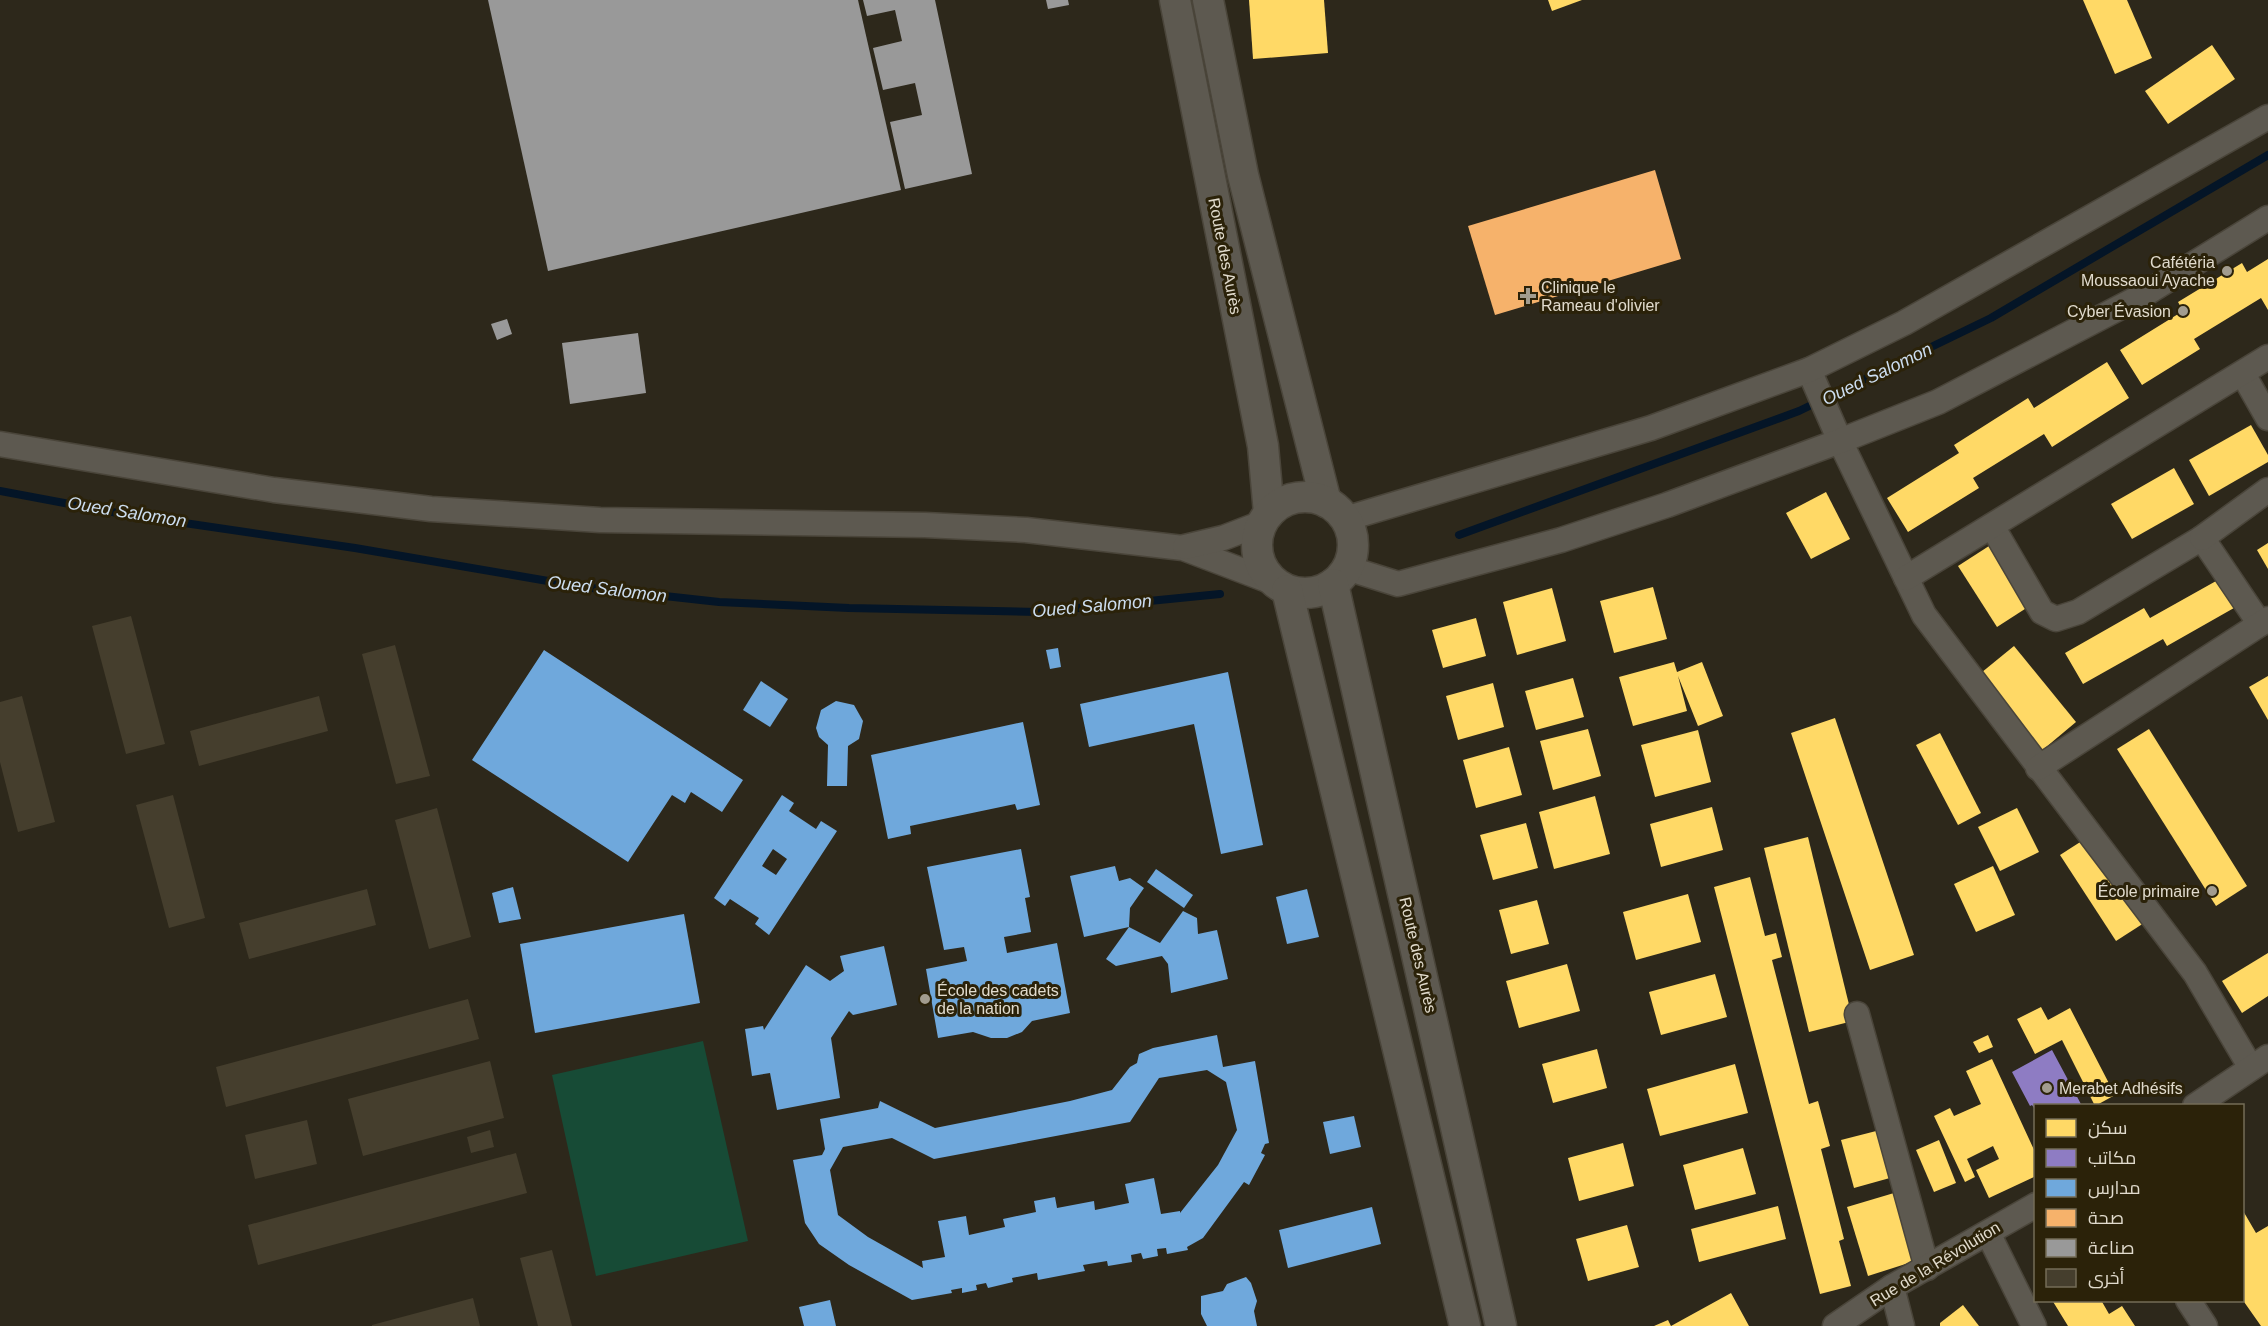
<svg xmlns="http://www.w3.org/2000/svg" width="2268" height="1326" viewBox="0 0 2268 1326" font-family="Helvetica,Cairo,sans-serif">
<rect width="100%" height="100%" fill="#2d281b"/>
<path fill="#174b36" d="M703 1041 748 1241 596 1276 552 1075Z"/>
<g fill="#ffd966">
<path d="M1249 0H1324L1328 53 1253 59Z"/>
<path d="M1548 0H1582L1552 11Z"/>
<path d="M2083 0H2127L2152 58 2115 74Z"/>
<path d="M2212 45 2235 79 2168 124 2145 91Z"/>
<path d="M2268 259V310L2261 298 2194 339 2200 349 2142 385 2120 350 2183 311 2178 302 2242 263 2247 272Z"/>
<path d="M2107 362 2129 398 2052 447 2044 434 1973 478 1979 488 1908 532 1887 498 1959 453 1954 445 2028 398 2034 408Z"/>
<path d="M2251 425 2268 455V462L2209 496 2189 460Z"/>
<path d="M2174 468 2194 504 2132 539 2111 504Z"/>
<path d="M1826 492 1850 539 1811 559 1786 513Z"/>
<path d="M2268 543V569L2257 550Z"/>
<path d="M1989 546 2028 607 1997 627 1958 566Z"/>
<path d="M2225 576 2241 604 2167 646 2163 639 2083 684 2065 653 2144 608 2150 618Z"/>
<path d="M1653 587 1667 639 1614 653 1600 601Z"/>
<path d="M1552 588 1566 641 1517 655 1503 602Z"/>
<path d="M1476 618 1486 656 1443 668 1432 630Z"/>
<path d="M2014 646 2076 722 2039 753 1976 677Z"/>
<path d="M1674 662 1677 672 1702 662 1723 716 1698 726 1678 676 1687 711 1633 726 1619 677Z"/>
<path d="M2268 676V720L2249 687Z"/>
<path d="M1573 678 1584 717 1536 730 1525 691Z"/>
<path d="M1493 683 1504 727 1458 740 1446 696Z"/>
<path d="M1835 718 1914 955 1870 970 1791 733Z"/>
<path d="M1588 729 1601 776 1553 790 1540 741Z"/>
<path d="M2149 729 2247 886 2216 906 2117 749Z"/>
<path d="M1698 730 1711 782 1655 797 1641 745Z"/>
<path d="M1940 733 1981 813 1958 825 1916 745Z"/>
<path d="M1509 747 1522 795 1476 808 1463 760Z"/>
<path d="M1595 796 1610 854 1554 869 1539 812Z"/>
<path d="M1712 807 1723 850 1661 867 1650 824Z"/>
<path d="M2017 808 2039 852 2000 871 1978 827Z"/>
<path d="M1526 823 1538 868 1493 880 1480 835Z"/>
<path d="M1808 837 1853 1021 1809 1032 1764 848Z"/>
<path d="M2088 837 2144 923 2116 941 2060 855Z"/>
<path d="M1993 866 2015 915 1976 932 1954 884Z"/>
<path d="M1750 877 1765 936 1776 933 1782 957 1772 960 1774 968 1809 1104 1818 1101 1830 1146 1821 1149 1844 1239 1839 1241 1851 1286 1820 1294 1714 887Z"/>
<path d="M1688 894 1701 942 1636 960 1623 912Z"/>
<path d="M1537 900 1549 944 1511 954 1499 910Z"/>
<path d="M2268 953V996L2242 1013 2222 981Z"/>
<path d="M1567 964 1580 1011 1519 1028 1506 981Z"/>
<path d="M1715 974 1727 1017 1661 1035 1649 992Z"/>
<path d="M2041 1007 2048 1020 2070 1008 2115 1095 2095 1106 2062 1040 2035 1054 2017 1019Z"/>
<path d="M1988 1035 1993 1047 1979 1053 1973 1042Z"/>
<path d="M1597 1049 1607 1088 1553 1103 1542 1064Z"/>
<path d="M1992 1059 2036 1154V1176L1989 1198 1976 1170 1999 1159 1993 1146 1967 1159 1975 1177 1965 1182 1934 1116 1950 1108 1954 1116 1981 1104 1966 1071Z"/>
<path d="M1735 1064 1748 1113 1660 1136 1647 1089Z"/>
<path d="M1884 1129 1897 1176 1854 1188 1841 1140Z"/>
<path d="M1939 1140 1956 1183 1934 1192 1916 1150Z"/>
<path d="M1623 1143 1634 1186 1579 1201 1568 1158Z"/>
<path d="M1743 1148 1756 1194 1695 1210 1683 1165Z"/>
<path d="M1894 1193 1915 1261 1868 1276 1847 1207Z"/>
<path d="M1778 1206 1786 1239 1699 1262 1691 1229Z"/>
<path d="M2242 1209 2256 1233 2268 1226V1326H2261L2242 1299Z"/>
<path d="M1627 1225 1639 1267 1588 1281 1576 1239Z"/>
<path d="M1731 1293 1749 1326H1654L1668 1320 1671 1326Z"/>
<path d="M2052 1300H2101L2109 1314 2122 1306 2135 1326H2068Z"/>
<path d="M1963 1305 1979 1326H1940V1323Z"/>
</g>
<path fill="#8e7cc3" d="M2052 1050 2082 1106H2036V1111L2032 1105 2030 1106 2012 1072Z"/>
<g fill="#6fa8dc" fill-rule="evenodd">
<path d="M1058 648 1061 667 1050 669 1046 650Z"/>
<path d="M544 650 743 780 722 812 691 792 685 803 672 795 628 862 472 760Z"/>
<path d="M1228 672 1263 845 1221 854 1194 724 1089 747 1080 704Z"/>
<path d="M761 681 788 699 770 727 743 710Z"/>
<path d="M836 701 854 705 863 721 859 739 848 746 847 786H827L828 745 819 737 816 728 821 710Z"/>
<path d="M1023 722 1040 805 1017 810 1015 804 910 826 911 834 888 839 871 755Z"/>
<path d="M782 795 794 803 789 811 816 829 821 821 837 831 769 935 755 924 759 918 730 899 725 906 714 898ZM773 849 787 859 776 875 762 866Z"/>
<path d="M1021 849 1030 897 1025 898 1031 932 1004 937 1007 953 1057 943 1070 1013 1032 1021 1022 1032 1007 1038H991L973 1032 938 1038 926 969 967 961 964 947 944 950 927 867Z"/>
<path d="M1115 866 1119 881 1130 878 1144 888 1130 908 1129 927 1084 937 1070 876Z"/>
<path d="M1156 869 1193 895 1184 908 1147 882Z"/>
<path d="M513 887 521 919 499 923 492 893Z"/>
<path d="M1307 889 1319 937 1287 944 1276 897Z"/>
<path d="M1183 911 1197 918 1198 934 1217 930 1228 979 1171 993 1168 964 1162 956 1116 966 1106 959 1129 927 1160 943Z"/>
<path d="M684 914 700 1003 535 1033 520 944Z"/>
<path d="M884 946 897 1005 853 1015 849 1011 831 1038 840 1098 777 1110 770 1073 752 1076 745 1029 763 1026 764 1030 806 965 830 981 844 971 840 956Z"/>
<path d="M1217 1035 1223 1067 1255 1061 1269 1143 1265 1144 1261 1153 1265 1155 1249 1185 1244 1182 1203 1238 1187 1247 1188 1250 1167 1254 1166 1248 1157 1249 1158 1256 1143 1259 1141 1253 1131 1255 1132 1262 1108 1266 1107 1261 1083 1265 1085 1271 1038 1280 1037 1273 1012 1278 1013 1282 988 1288 986 1283 976 1285 977 1290 962 1293V1288L951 1290 952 1293 912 1300 849 1265 819 1244 805 1223 793 1160 822 1155 825 1149 820 1119 878 1108 880 1101 935 1128 1070 1101 1112 1090 1130 1067 1137 1063 1139 1054 1153 1048ZM1207 1070 1226 1082 1237 1130 1218 1165 1180 1213V1211L1161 1214 1154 1178 1125 1184 1129 1203 1095 1210 1094 1201 1057 1208 1055 1197 1034 1201 1036 1212 1003 1219 1005 1227 969 1235 966 1216 938 1221 945 1257 922 1261 923 1268 868 1237 838 1215 830 1170 843 1147 892 1138 934 1159 1130 1122 1159 1078Z"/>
<path d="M1354 1116 1361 1147 1330 1154 1323 1122Z"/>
<path d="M1372 1207 1381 1244 1288 1268 1279 1230Z"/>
<path d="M1246 1277 1251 1283 1257 1301 1254 1311 1257 1326H1207L1201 1314V1296L1223 1291 1227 1284Z"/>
<path d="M830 1300 836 1326H804L799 1307Z"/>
</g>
<path fill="#f6b26b" d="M1655 170 1681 259 1495 315 1468 226Z"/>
<g fill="#999">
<path d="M488 0H858L901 190 548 271Z"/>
<path d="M863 0H935L972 174 905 189 890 122 922 115 915 83 883 90 873 48 902 41 895 10 867 16Z"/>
<path d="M1046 0H1068L1069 5 1048 9Z"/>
<path d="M507 319 512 334 497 340 491 324Z"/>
<path d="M638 333 646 393 570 404 562 343Z"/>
</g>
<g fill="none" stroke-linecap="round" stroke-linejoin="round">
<g stroke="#041527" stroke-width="8">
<path d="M0 491 123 514 355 548 583 587 719 602 849 608 1038 612 1220 594"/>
<path d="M1459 535 1799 411 1991 318 2268 155"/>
</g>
</g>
<g fill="#453e2d">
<path d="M131 616 165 744 126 754 92 626Z"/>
<path d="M395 645 430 776 396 784 362 654Z"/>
<path d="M22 696 55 822 18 832 0 762V702Z"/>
<path d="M319 696 328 731 199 766 190 731Z"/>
<path d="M173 795 205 918 169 928 136 805Z"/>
<path d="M437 808 471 937 429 949 395 820Z"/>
<path d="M367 889 376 925 249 959 239 923Z"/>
<path d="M468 999 479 1039 226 1107 216 1067Z"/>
<path d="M490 1061 504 1118 363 1156 348 1099Z"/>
<path d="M307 1120 317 1164 255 1179 245 1135Z"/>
<path d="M490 1130 494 1147 471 1153 467 1137Z"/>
<path d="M516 1153 527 1193 258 1265 248 1225Z"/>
<path d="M552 1250 572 1326H538L520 1258Z"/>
<path d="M473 1298 480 1326H372V1325Z"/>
</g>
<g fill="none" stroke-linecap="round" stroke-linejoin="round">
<defs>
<g id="minor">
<path d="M1809 370 1840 441 1924 615 2195 973 2251 1068"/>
<path d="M2243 374 2268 418"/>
<path d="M0 444 274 490 431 509 600 520 925 525 1026 530 1183 548 1275 583"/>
<path d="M1345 519 1651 428 1809 370 1904 323 2268 117"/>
<path d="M1992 526 2042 612 2056 619 2078 612 2202 538 2260 624"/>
<path d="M2202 538 2268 490"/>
<path d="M1185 547 1223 538 1262 523"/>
<path d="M1347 568 1398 584 1561 540 1667 505 1840 441 1938 402 2140 297 2268 218"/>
<path d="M1906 578 2268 357"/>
<path d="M2038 768 2268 619"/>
<path d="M1857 1014 1927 1268"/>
<path d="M2195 1106 2268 1057"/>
<path d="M1988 1233 2034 1326"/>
<path d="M1892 1287 1902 1326"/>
<path d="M2188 1300 2205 1326"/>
<path d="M1835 1326 1892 1287 2036 1205"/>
</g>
<g id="tertiary">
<path d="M1175 0 1263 446 1269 513"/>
<path d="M1208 0 1243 175 1326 502"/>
<circle cx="1305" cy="545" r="48"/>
<path d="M1333 584 1501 1326"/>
<path d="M1287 590 1465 1326"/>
</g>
</defs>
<use href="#minor" stroke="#4a453a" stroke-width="27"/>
<use href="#tertiary" stroke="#4a453a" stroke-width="33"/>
<use href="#minor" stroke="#5d5950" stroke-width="24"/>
<use href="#tertiary" stroke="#5d5950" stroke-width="30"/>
</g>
<g fill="#a29c8f" stroke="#2b2209" stroke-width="2">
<circle cx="2227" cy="271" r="6"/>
<path d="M1525 287h6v6h6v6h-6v6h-6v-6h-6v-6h6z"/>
<circle cx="2183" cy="311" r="6"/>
<circle cx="2212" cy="891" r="6"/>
<circle cx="925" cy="999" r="6"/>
<circle cx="2047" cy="1088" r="6"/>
</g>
<g text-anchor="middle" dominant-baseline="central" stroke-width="6" stroke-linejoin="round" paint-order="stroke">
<g font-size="16" fill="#e1dbcd" stroke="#2b2209">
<text transform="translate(1225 256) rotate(79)">Route des Aurès</text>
<text transform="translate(1418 955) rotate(77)">Route des Aurès</text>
<text transform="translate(1935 1264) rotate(-31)">Rue de la Révolution</text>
</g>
<g font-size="16" fill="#e1dbcd" stroke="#2b2209" text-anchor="end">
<text x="2215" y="262">Cafétéria<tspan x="2215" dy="18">Moussaoui Ayache</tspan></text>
<text x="1541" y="287" text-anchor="start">Clinique le<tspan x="1541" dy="18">Rameau d'olivier</tspan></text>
<text x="2171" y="311">Cyber Évasion</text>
<text x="2200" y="891">École primaire</text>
<text x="937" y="990" text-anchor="start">École des cadets<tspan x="937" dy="18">de la nation</tspan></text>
<text x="2059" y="1088" text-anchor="start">Merabet Adhésifs</text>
</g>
<g font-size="18" font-style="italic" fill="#ccddef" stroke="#2b2209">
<text transform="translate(1877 374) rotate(-26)">Oued Salomon</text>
<text transform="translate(127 512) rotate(9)">Oued Salomon</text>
<text transform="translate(607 589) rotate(7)">Oued Salomon</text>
<text transform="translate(1092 606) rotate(-5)">Oued Salomon</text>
</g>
</g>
<rect x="2034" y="1104" width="210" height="198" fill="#2b2209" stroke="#746c57" stroke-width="1.5"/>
<rect x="2046" y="1119" width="30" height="18" fill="#ffd966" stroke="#746c57" stroke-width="1.5"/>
<text x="2088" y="1134" font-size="18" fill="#e1dbcd">سكن</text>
<rect x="2046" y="1149" width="30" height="18" fill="#8e7cc3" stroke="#746c57" stroke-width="1.5"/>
<text x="2088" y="1164" font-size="18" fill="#e1dbcd">مكاتب</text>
<rect x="2046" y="1179" width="30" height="18" fill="#6fa8dc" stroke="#746c57" stroke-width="1.5"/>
<text x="2088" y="1194" font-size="18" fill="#e1dbcd">مدارس</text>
<rect x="2046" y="1209" width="30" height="18" fill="#f6b26b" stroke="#746c57" stroke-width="1.5"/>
<text x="2088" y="1224" font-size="18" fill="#e1dbcd">صحة</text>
<rect x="2046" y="1239" width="30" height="18" fill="#999999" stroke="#746c57" stroke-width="1.5"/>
<text x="2088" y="1254" font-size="18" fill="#e1dbcd">صناعة</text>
<rect x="2046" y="1269" width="30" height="18" fill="#453e2d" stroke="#746c57" stroke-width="1.5"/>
<text x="2088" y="1284" font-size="18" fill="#e1dbcd">أخرى</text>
</svg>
